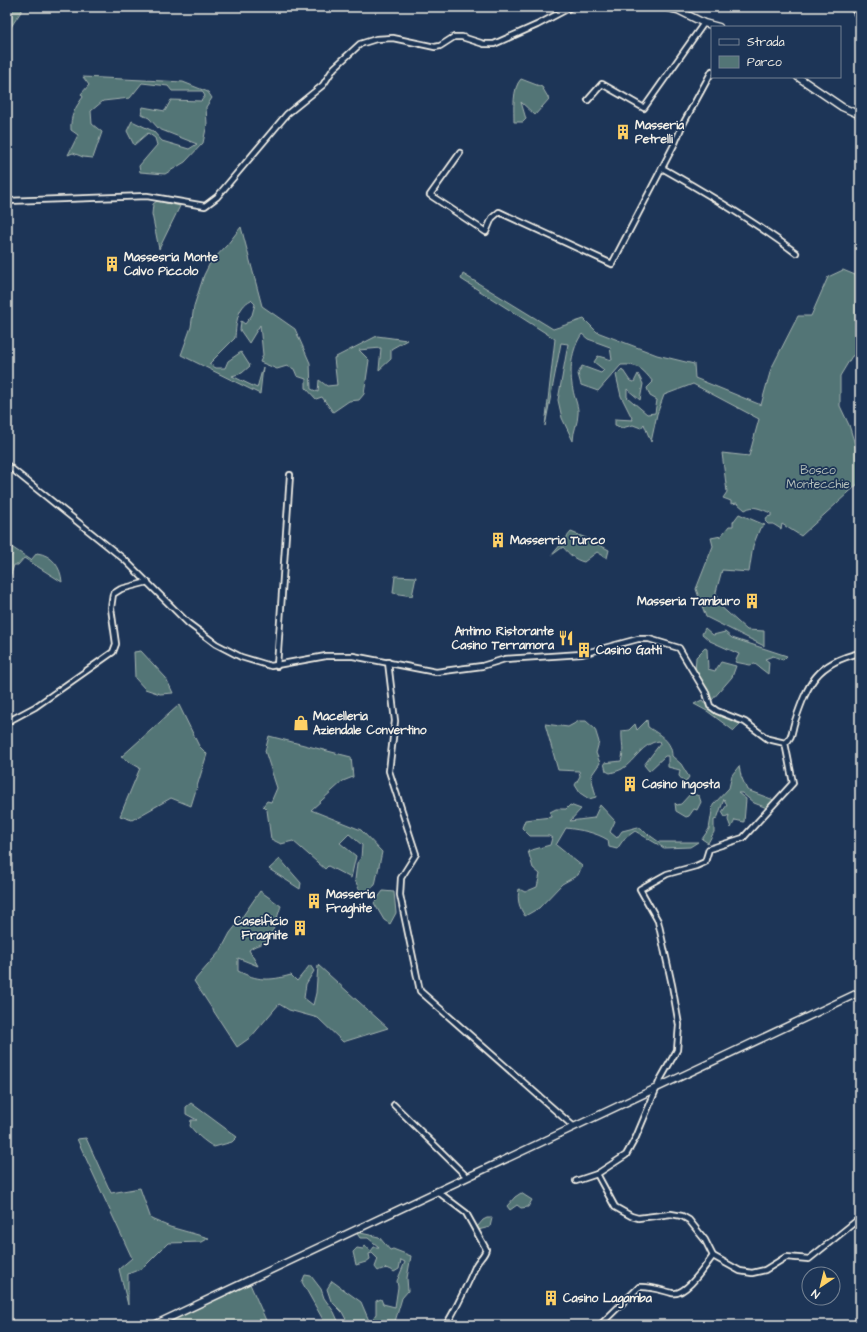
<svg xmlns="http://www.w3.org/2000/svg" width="867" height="1332" viewBox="0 0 867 1332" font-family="'Architects Daughter',sans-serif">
<rect width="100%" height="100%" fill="#1d3557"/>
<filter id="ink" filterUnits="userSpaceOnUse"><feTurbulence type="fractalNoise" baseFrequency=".025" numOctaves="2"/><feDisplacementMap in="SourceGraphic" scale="8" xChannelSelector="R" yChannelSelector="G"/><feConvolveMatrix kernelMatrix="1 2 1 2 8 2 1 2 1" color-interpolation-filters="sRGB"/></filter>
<g filter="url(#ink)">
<g fill="#537576" stroke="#a4b3af">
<path d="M7 7H24L7 33Z"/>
<path d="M83 77 183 82 208 92 212 98 206 107 207 124 203 143 185 162 165 174 140 172 139 166 157 145 155 138 148 133 134 145 127 131 132 121 153 131 162 141 189 149 197 144 159 129 149 118 141 114 143 107 165 111 171 100 201 101 205 96 202 91H172L168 86 142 83 130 98 103 101 91 111 92 124 102 132 93 158 83 157 73 153 68 155 78 135 71 130C70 116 75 108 83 97L81 94 89 85Z"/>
<path d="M521 79 542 87 549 99 535 115 521 102 526 119 523 122H514C514 110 512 88 521 79Z"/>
<path d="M157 201 180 206 159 249 152 214 153 204Z"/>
<path d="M241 227 262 306 295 329 310 363 311 389 318 392 319 380 327 386 337 385 334 358 377 336 407 340 391 349V359L379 370 381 348 359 350 369 360 364 394 359 400 349 401 333 412 322 397 316 399 306 388V379L297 376 294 369 287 366 277 369 260 362 263 355 260 325 249 343 240 330 241 321 245 324 252 315 255 304 251 300C237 307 236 324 235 338L209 364 216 368H225L228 361 241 352 250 366 242 373 232 376 257 388 263 367 260 394 181 355 191 327 194 306 204 275 210 263 227 245Z"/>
<path d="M843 270 860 277V355L852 356 840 376V406L849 425 860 461V482L801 536 782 524 781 529 773 524H768L765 521 767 517 771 516V513C762 510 754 504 745 510L737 503 731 504V501L723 498 727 492 722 453 749 456 759 419 693 384 664 395 657 414 651 442 644 424 641 428 633 425 622 428 615 425V419L633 420 621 396 616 375 622 369 630 381 634 382 638 374 643 384 640 400 627 389V397L647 414 655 413 657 400 650 396 647 388 653 382C643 369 638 364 621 365L598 391 581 385 578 374 582 366 601 373 604 370 594 362 598 356 612 360 610 347 588 339 582 334C571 349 569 372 573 390 574 397 579 407 578 414 578 423 573 431 573 441L562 418 558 400 568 344 561 343 545 426 555 339 461 279 463 274 553 329 584 319 597 332 657 355 694 364 695 378 761 405 771 369 798 316H811L828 277Z"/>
<path d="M739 514 765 525 760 528 753 546 749 572 722 570 716 592 718 604 747 630 764 631V646L706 617 696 589 713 546 711 538 721 536 729 526H733V522Z"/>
<path d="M571 532 586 538 609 550 607 558 597 552 584 562C575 560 569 554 563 547L552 555Z"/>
<path d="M7 544 31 560 37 553C52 555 61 567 62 582L24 558 18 565H14L7 586V561L13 554 11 553 7 555Z"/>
<path d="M395 576 416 577 412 596 393 593Z"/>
<path d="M705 628 713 635 725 632 732 638 787 656 783 660 773 656 765 659 769 662 768 674 755 664 750 665 735 662 739 654 710 641 702 634Z"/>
<path d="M705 648 707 649 708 669 715 671 721 662 736 666 732 677 712 700 695 672 696 657Z"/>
<path d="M141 651 166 678 173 693 160 694 145 689 135 678 134 652Z"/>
<path d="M702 700 711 711 740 724 734 731 707 711 694 704Z"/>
<path d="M179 705 199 746 207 754 191 806 171 798 132 820 120 816 140 768 121 757Z"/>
<path d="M647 720 648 727C660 735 672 741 672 756L681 764 689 777 685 783 679 776 680 770 668 767V756H665L649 771 644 765 660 744 659 741C642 743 635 761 622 769 618 771 614 772 610 773L606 771 604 763 621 761C625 751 621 742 622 731L629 730 635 724 637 730Z"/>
<path d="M579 721H586L595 729 599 742 596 753 600 763 591 776 596 797 589 799 580 793 575 785 580 776 579 771 558 770 545 724 568 727Z"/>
<path d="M269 736 351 757 353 777 343 781 311 810 361 830 382 852 375 885 362 896 355 880 357 863 361 858 362 845 349 834 340 843 356 856 351 878 328 866 325 869 293 841 281 844 271 839 267 810 263 806 267 801 271 802 277 788 265 751Z"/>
<path d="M739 766 741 776 747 790 774 800 767 808 754 803 742 793H738L746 799 744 822 735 820 731 828 728 820 729 815 725 817 722 812 727 805 724 799 717 819 714 820V832L708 843 702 839 709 829 713 805 729 788 732 775Z"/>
<path d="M691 793 699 796 701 802 697 810 694 809 689 816 686 817 676 811 675 803 677 805 681 804Z"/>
<path d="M570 805 581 809 570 821 594 818 600 805 615 821 610 832 617 838 622 831 638 827 659 842H698L690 847 664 848 635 831 624 839 617 849 609 847 608 840C595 832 581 830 566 828L556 845 582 866 578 875 562 884 539 908 525 916C519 907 517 900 519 889L525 892 537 887 540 874 533 868 528 851 550 845 552 838 549 836H530L522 828 525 820 551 817 550 812 556 809H566Z"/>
<path d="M280 859 301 883 300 889 269 869Z"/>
<path d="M260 891 281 906C278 914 272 938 266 942 260 945 255 945 249 950L258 966 238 958V971C258 981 269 981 291 975L297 981 310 965 314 971 306 984 304 998 313 1005 316 993 318 965 388 1028 343 1042 318 1018 289 1010 279 1004 251 1037 237 1047 194 981 221 950 230 933 238 923Z"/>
<path d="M383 891 394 892 396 913 390 924 384 920 374 903Z"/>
<path d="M191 1103 237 1137 232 1142 214 1147C204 1141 197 1135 190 1126L191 1120H197L186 1114V1107Z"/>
<path d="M86 1138 111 1193 140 1188 151 1219 170 1227 209 1238 202 1242 168 1243 143 1268 128 1274V1305L119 1269 132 1258 77 1139Z"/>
<path d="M521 1193 532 1200 528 1207 521 1208 517 1205 510 1210 507 1206 515 1197Z"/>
<path d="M487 1218H492L490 1227 478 1230 477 1227 483 1220Z"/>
<path d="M356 1232 379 1237 390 1250 393 1249 411 1256 407 1278 408 1291 402 1298 394 1325H349L342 1312 331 1301 327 1289 332 1281 361 1302 370 1323 376 1314V1301L381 1299 383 1304 395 1307 398 1287 397 1281 405 1262 401 1260 399 1269 394 1272C389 1267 383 1268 378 1271L375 1267 378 1259 372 1253 369 1254 370 1259 366 1262 356 1265 353 1252 357 1248 363 1249 365 1246 371 1251 374 1247H379L368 1238H360Z"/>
<path d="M305 1275 311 1276 321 1289 324 1298 334 1312 340 1325H326L302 1282Z"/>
<path d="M250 1284 268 1325H175L172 1320Z"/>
</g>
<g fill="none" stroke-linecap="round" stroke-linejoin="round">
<defs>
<g id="minor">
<path d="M853 7 860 19"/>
<path d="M588 100 602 84 644 108 704 23"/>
<path d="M460 153 430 195 486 232 492 218 499 212 612 264 675 143 682 126 712 71"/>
<path d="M662 168C708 194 754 221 796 253"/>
<path d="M7 201 147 196 205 206 217 197 287 114 323 85 334 68 360 44 376 39 393 38 435 47 440 46 454 37H462L484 44H494L537 25 571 7"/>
<path d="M7 465 125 560 188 623 216 644 241 657 271 666 326 656H353L436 672 482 666 505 659 582 654 638 639H649L679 648 706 693 710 706 717 711 745 722 768 739 785 743C792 739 792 731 794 724 808 683 816 663 860 653"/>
<path d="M388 662 395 721 389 771 416 854 401 878 400 895 420 991 573 1126"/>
<path d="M277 666 290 475"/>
<path d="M7 722 35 707 113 652 116 644 111 608 113 594 121 589 148 582"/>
<path d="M394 1105 467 1177"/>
<path d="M597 1174 615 1207 631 1216 638 1218 671 1214 682 1216 689 1220 705 1240 713 1256 740 1271 752 1273 765 1270 786 1257 809 1259 860 1218"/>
<path d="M576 1181 597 1174 626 1155 636 1137 660 1080 677 1050 679 1025 672 985 658 921 640 889 667 874 696 866 705 862 709 849 743 838 793 783 785 743"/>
<path d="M437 1191 466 1213 486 1249C485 1255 479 1259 476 1265 467 1285 458 1306 446 1325"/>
<path d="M600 1325 639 1287C651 1286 660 1290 672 1293 686 1296 705 1266 713 1256"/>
</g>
<g id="major">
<path d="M635 7H664L678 10 704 23 719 27"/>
<path d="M798 77 842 107 860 115"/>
<path d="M154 1325 860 992"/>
</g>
</defs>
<use href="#minor" stroke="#f4f1e8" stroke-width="8"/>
<use href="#major" stroke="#f4f1e8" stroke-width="9"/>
<use href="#minor" stroke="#1d3557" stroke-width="4.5"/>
<use href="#major" stroke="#1d3557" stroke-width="6"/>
</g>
</g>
<defs>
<symbol id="building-bare" viewBox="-9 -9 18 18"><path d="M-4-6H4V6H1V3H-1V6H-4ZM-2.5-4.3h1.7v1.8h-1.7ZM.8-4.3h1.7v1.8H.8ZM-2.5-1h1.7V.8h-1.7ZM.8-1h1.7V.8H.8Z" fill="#ffd166" stroke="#1d3557" stroke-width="2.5" paint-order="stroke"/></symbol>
<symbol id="restaurant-bare" viewBox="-9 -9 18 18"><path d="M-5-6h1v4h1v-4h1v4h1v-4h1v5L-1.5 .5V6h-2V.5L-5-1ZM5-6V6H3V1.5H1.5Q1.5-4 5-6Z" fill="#ffd166" stroke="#1d3557" stroke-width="2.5" paint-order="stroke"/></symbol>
<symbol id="shop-bare" viewBox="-9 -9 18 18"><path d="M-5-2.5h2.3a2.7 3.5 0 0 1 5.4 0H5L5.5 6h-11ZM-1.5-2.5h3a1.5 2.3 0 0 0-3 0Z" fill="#ffd166" stroke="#1d3557" stroke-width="2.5" paint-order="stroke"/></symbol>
</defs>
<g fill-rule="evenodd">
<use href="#building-bare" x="612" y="121" width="22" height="22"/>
<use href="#building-bare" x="101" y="253" width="22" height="22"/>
<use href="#building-bare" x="487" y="529" width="22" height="22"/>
<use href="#building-bare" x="741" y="590" width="22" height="22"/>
<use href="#restaurant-bare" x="555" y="627" width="22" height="22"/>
<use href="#building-bare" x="573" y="639" width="22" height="22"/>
<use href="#shop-bare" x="290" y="712" width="22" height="22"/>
<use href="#building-bare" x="619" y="773" width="22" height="22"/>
<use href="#building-bare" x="303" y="890" width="22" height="22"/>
<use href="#building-bare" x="289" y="917" width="22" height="22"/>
<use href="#building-bare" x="540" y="1287" width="22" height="22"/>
</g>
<g text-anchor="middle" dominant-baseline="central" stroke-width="3.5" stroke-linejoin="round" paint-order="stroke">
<g font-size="12" font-weight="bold" fill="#f4f1e8" stroke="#1d3557" text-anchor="start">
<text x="635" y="125">Masseria<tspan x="635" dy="14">Petrelli</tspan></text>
<text x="124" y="257">Massesria Monte<tspan x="124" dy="14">Calvo Piccolo</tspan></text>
<text x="510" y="540">Masserria Turco</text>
<text x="740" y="601" text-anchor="end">Masseria Tamburo</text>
<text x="554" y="631" text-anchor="end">Antimo Ristorante<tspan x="554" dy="14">Casino Terramora</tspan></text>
<text x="596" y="650">Casino Gatti</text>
<text x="313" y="716">Macelleria<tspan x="313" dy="14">Aziendale Convertino</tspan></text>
<text x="642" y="784">Casino Ingosta</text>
<text x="326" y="894">Masseria<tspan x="326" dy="14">Fraghite</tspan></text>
<text x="288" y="921" text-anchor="end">Caseificio<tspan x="288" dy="14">Fragnite</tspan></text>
<text x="563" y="1298">Casino Lagamba</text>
</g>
<g font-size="12" fill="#b4bfba" stroke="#1d3557">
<text x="818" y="470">Bosco<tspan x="818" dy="14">Montecchie</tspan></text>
</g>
</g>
<rect width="867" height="1332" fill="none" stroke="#1d3557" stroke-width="24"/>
<rect x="12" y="12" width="843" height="1308" fill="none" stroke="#f4f1e8" stroke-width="1.5" filter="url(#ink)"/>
<rect x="711" y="26" width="130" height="52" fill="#1d3557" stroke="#738091"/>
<rect x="719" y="39" width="20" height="6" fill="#1d3557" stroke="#738091"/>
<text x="747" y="46" font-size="12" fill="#f4f1e8">Strada</text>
<rect x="719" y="56" width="20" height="12" fill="#537576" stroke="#738091"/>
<text x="747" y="66" font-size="12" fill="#f4f1e8">Parco</text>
<g transform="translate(821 1286) rotate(215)"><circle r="19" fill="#1d3557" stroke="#738091"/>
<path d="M0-3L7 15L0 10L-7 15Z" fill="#ffd166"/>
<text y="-6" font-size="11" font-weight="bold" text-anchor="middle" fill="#f4f1e8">N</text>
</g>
</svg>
